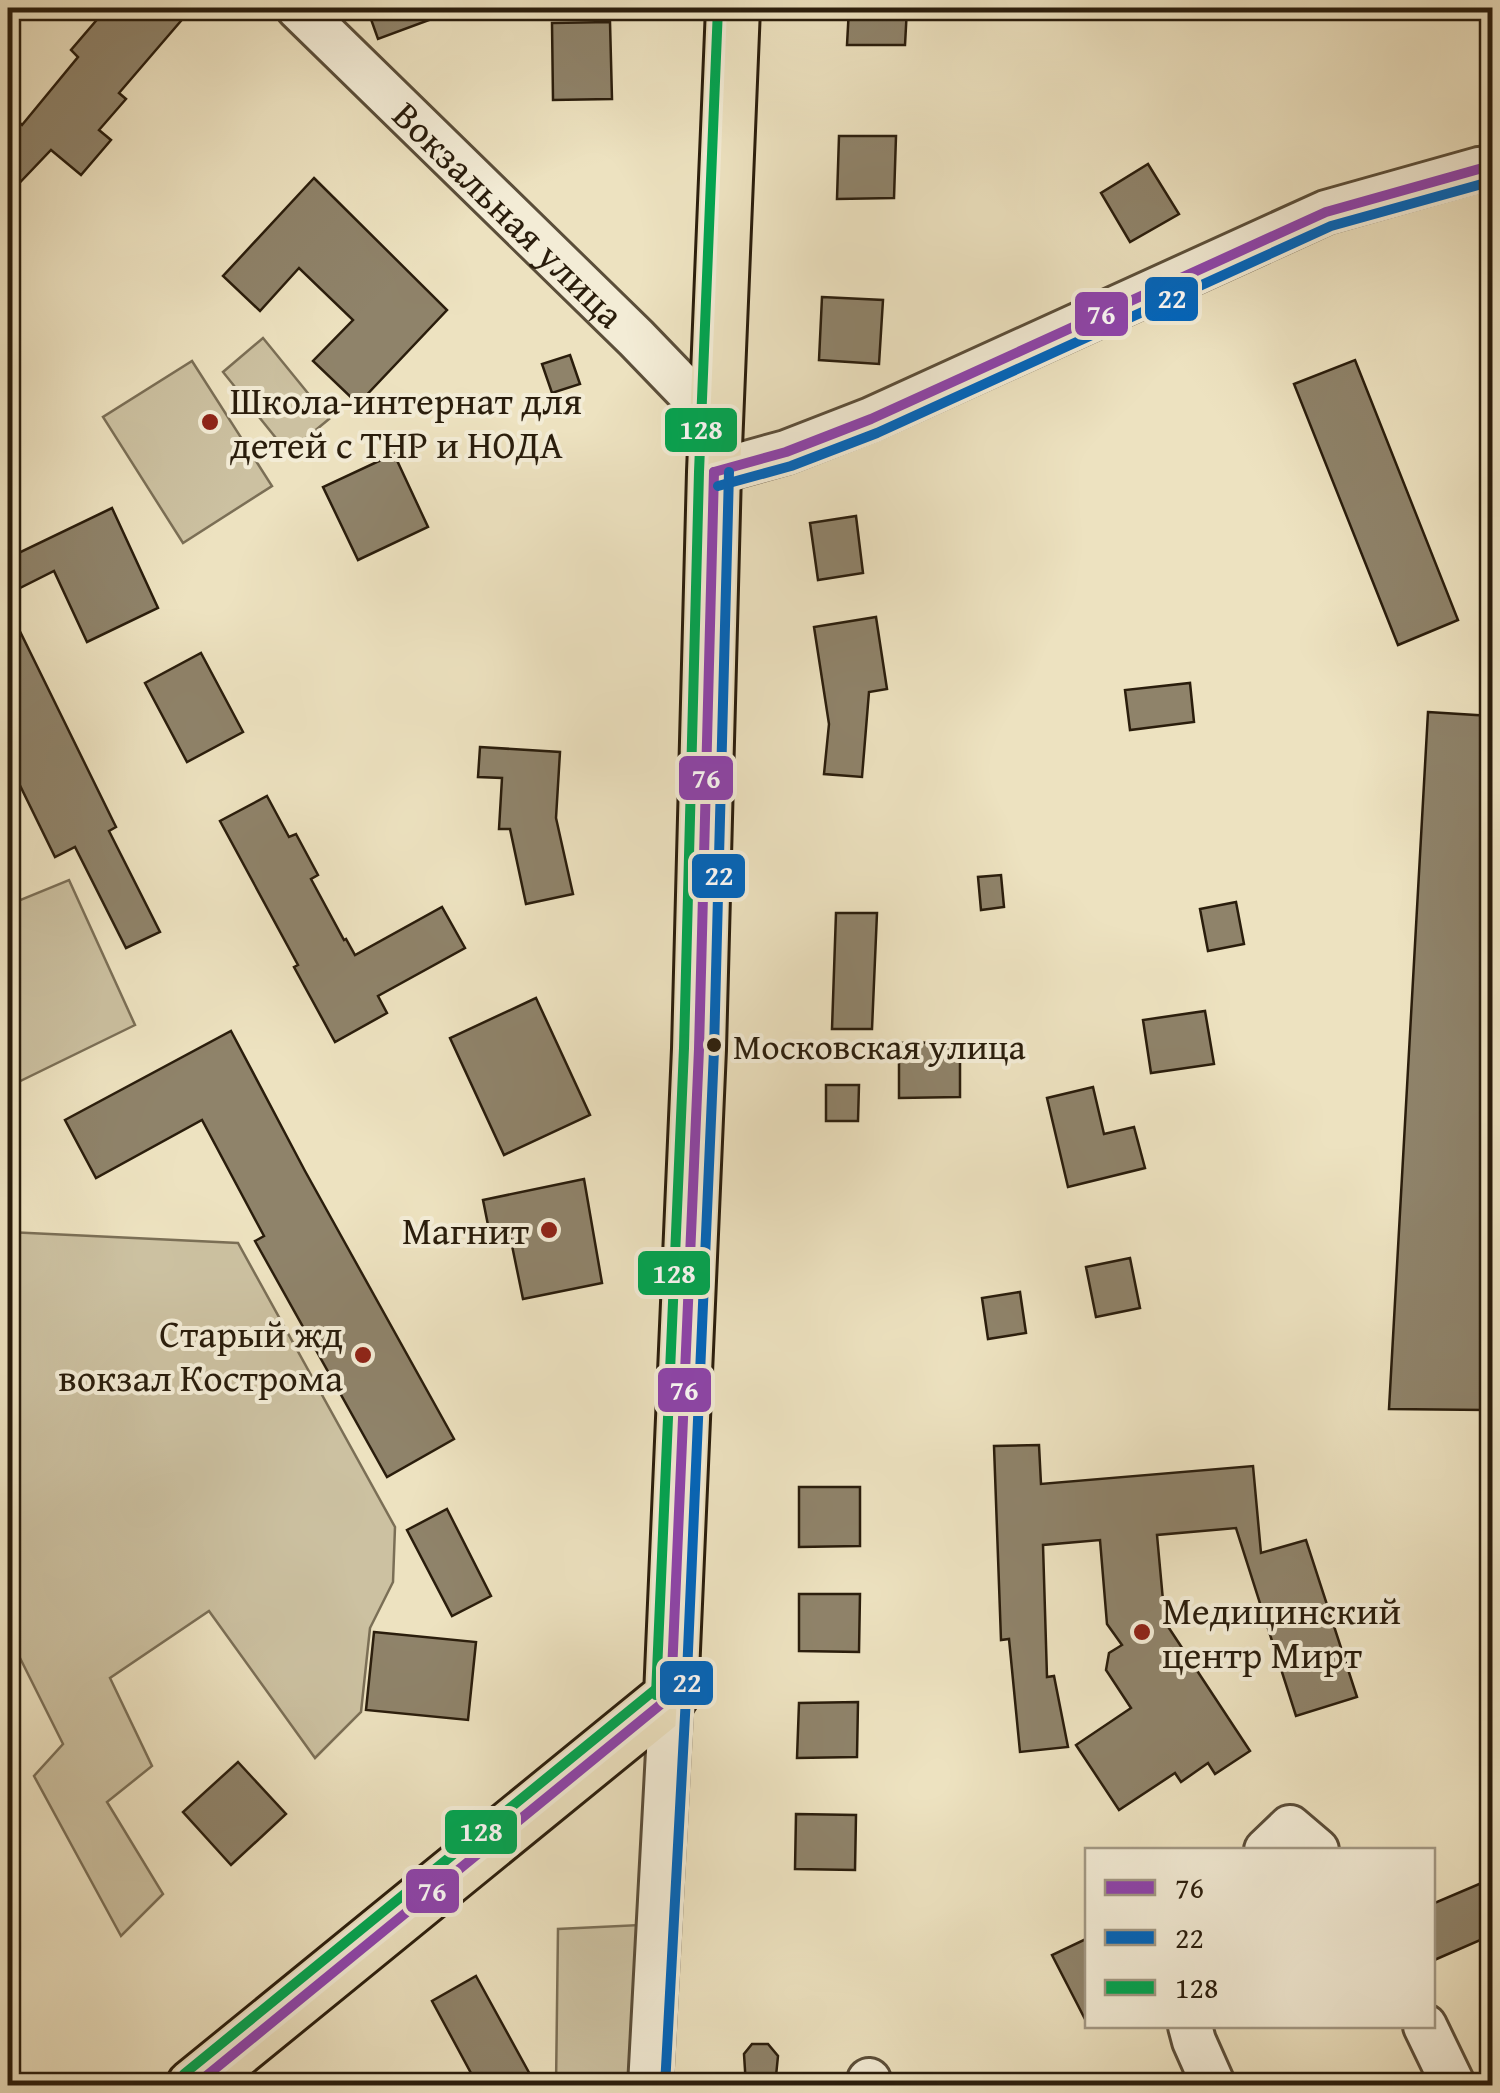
<svg xmlns="http://www.w3.org/2000/svg" width="1500" height="2093" viewBox="0 0 1500 2093" font-family="'Gentium Book Plus',serif">
<rect width="100%" height="100%" fill="#ede2c0"/>
<filter id="stains"><feTurbulence type="fractalNoise" baseFrequency=".002" numOctaves="4"/><feColorMatrix values="0 0 0 0 .2 0 0 0 0 .09 0 0 0 0 .02 0 0 0 .5 -.17"/></filter>
<radialGradient id="worn" r=".72"><stop offset=".6" stop-color="#630" stop-opacity="0"/><stop offset="1" stop-color="#630" stop-opacity=".3"/></radialGradient>
<g fill="#ccc1a1" stroke="#7b6f56" stroke-width="2.5">
<path d="M263 338 329 419 288 453 223 372Z"/>
<path d="M192 361 272 486 183 543 103 417Z"/>
<path d="M69 880 135 1025 8 1087V905Z"/>
<path d="M8 1232 238 1243 395 1527 393 1582 370 1628 361 1712 315 1758 209 1611 110 1678 152 1766 107 1802 163 1894 121 1936 34 1776 63 1744 8 1634Z"/>
<path d="M640 1925 630 2085 556 2086 558 1929Z"/>
</g>
<g fill="#8f836a" stroke="#2a1d0c" stroke-width="2.5">
<path d="M107 8H192L119 93 126 99 99 130 111 140 81 175 51 150 8 195V112L22 125 78 57 71 50Z"/>
<path d="M367 8H455L456 10 378 39Z"/>
<path d="M849 8H907L905 45H847Z"/>
<path d="M610 22 612 99 553 100 552 23Z"/>
<path d="M839 136H896L894 198 837 199Z"/>
<path d="M1148 164 1179 214 1130 242 1101 193Z"/>
<path d="M314 178 447 310 358 404 313 361 353 320 299 268 260 311 223 276Z"/>
<path d="M822 297 883 300 879 364 819 360Z"/>
<path d="M570 355 580 384 552 393 542 364Z"/>
<path d="M1355 360 1458 620 1398 645 1294 384Z"/>
<path d="M394 454 428 527 358 560 323 487Z"/>
<path d="M112 508 158 608 87 642 54 571 8 594V558Z"/>
<path d="M856 516 863 573 818 580 810 523Z"/>
<path d="M8 607 116 827 109 831 160 932 126 948 75 847 55 857 8 761Z"/>
<path d="M876 617 887 689 869 692 862 777 824 774 829 724 814 627Z"/>
<path d="M201 653 243 732 187 762 145 683Z"/>
<path d="M1190 683 1194 722 1130 730 1125 690Z"/>
<path d="M1428 712 1491 716 1486 823H1492V1286L1486 1410 1389 1409Z"/>
<path d="M480 747 560 752 556 818 573 894 526 904 510 829H499L502 778 478 777Z"/>
<path d="M267 796 289 837 296 834 318 875 311 879 344 940 346 939 355 955 442 907 465 948 378 996 387 1013 335 1042 294 967 298 965 220 821Z"/>
<path d="M1001 875 1004 907 981 910 978 877Z"/>
<path d="M1236 902 1244 944 1208 951 1200 909Z"/>
<path d="M836 913H877L872 1029H832Z"/>
<path d="M536 998 590 1115 504 1155 450 1038Z"/>
<path d="M1205 1011 1214 1064 1151 1073 1143 1020Z"/>
<path d="M231 1031 305 1171 454 1439 387 1477 255 1241 264 1236 202 1120 96 1178 65 1120Z"/>
<path d="M960 1042V1097L899 1098V1043Z"/>
<path d="M826 1085H859L858 1121H826Z"/>
<path d="M1093 1087 1104 1134 1134 1127 1145 1168 1068 1187 1047 1098Z"/>
<path d="M584 1179 602 1283 523 1299 509 1231 490 1235 483 1200Z"/>
<path d="M1130 1258 1140 1308 1096 1317 1086 1267Z"/>
<path d="M1020 1292 1026 1333 988 1339 982 1298Z"/>
<path d="M1039 1445 1041 1484 1253 1466 1261 1553 1306 1540 1357 1697 1296 1716 1236 1528 1157 1535 1165 1622 1250 1751 1215 1774 1208 1763 1181 1782 1175 1773 1119 1810 1076 1745 1131 1708 1106 1670 1109 1653 1122 1645 1107 1624 1100 1540 1043 1545 1047 1677 1054 1676 1068 1747 1020 1752 1009 1639 1001 1640 994 1446Z"/>
<path d="M799 1487H860V1546L799 1547Z"/>
<path d="M447 1509 491 1596 452 1616 407 1530Z"/>
<path d="M799 1594H860L859 1652 799 1651Z"/>
<path d="M374 1632 476 1642 468 1720 366 1710Z"/>
<path d="M858 1702 857 1757 797 1758 799 1703Z"/>
<path d="M238 1762 286 1814 231 1865 183 1812Z"/>
<path d="M796 1814 856 1815 855 1870 795 1869Z"/>
<path d="M1484 1882 1492 1900V1935L1432 1961V1904Z"/>
<path d="M1088 1938V2025L1052 1955Z"/>
<path d="M476 1976 532 2078 519 2086H478L432 2001Z"/>
<path d="M752 2044H768L778 2056 775 2086H746L744 2054Z"/>
</g>
<g fill="none" stroke-linecap="round" stroke-linejoin="round">
<defs>
<g id="minor">
<path id="s1" d="M298 8 636 338 716 421"/>
<path d="M714 472 786 452 871 419 1326 212 1479 169 1492 168"/>
<path d="M1266 1850 1290 1827 1317 1850"/>
<path d="M1190 2026 1194 2041 1214 2086"/>
<path d="M1425 2026 1454 2086"/>
<path d="M869 2080 871 2086"/>
<path d="M650 2086 671 1696"/>
</g>
<path id="major" d="M193 2086 671 1696 699 1049 714 472 733 8"/>
</defs>
<use href="#minor" stroke="#5b4e39" stroke-width="48"/>
<use href="#major" stroke="#2a1d0c" stroke-width="58"/>
<use href="#minor" stroke="#f3ecd6" stroke-width="42"/>
<use href="#major" stroke="#ede2c0" stroke-width="52"/>
<defs>
<g id="bus-1">
<path d="M714 472 786 452 871 419 1326 212 1479 169 1492 168"/>
<path d="M671 1696 699 1049 714 472"/>
<path d="M194 2086 671 1696"/>
</g>
<g id="bus-2">
<path d="M718 486 791 466 877 433 1331 226 1482 184 1492 183"/>
<path d="M665 2086 686 1697 714 1050 729 472"/>
</g>
<g id="bus-3">
<path d="M656 1695 684 1048 699 472 718 8"/>
<path d="M184 2074 662 1684"/>
</g>
</defs>
<use href="#bus-1" stroke="#f3ecd6" stroke-width="18"/>
<use href="#bus-2" stroke="#f3ecd6" stroke-width="18"/>
<use href="#bus-3" stroke="#f3ecd6" stroke-width="18"/>
<use href="#bus-1" stroke="#8e44ad" stroke-width="10"/>
<use href="#bus-2" stroke="#0065bd" stroke-width="10"/>
<use href="#bus-3" stroke="#00a651" stroke-width="10"/>
</g>
<g fill="#8f2418" stroke="#f3ecd6" stroke-width="4">
<circle cx="210" cy="422" r="10"/>
<circle cx="549" cy="1230" r="10"/>
<circle cx="363" cy="1355" r="10"/>
<circle cx="1142" cy="1632" r="10"/>
</g>
<circle fill="#2a1d0c" stroke="#f3ecd6" stroke-width="4" cx="714" cy="1045" r="9"/>
<g text-anchor="middle" dominant-baseline="central" stroke-width="8" stroke-linejoin="round" paint-order="stroke">
<g font-size="36" fill="#2a1d0c" stroke="#f3ecd6" text-anchor="start">
<text x="733" y="1045">Московская улица</text>
</g>
<g font-size="38" fill="#2a1d0c" stroke="#f3ecd6">
<text stroke="none"><textPath href="#s1" startOffset="295">Вокзальная улица</textPath></text>
</g>
<g font-size="38" fill="#2a1d0c" stroke="#f3ecd6" text-anchor="start">
<text x="230" y="400">Школа-интернат для<tspan x="230" dy="44">детей с ТНР и НОДА</tspan></text>
<text x="529" y="1230" text-anchor="end">Магнит</text>
<text x="343" y="1333" text-anchor="end">Старый жд<tspan x="343" dy="44">вокзал Кострома</tspan></text>
<text x="1162" y="1610">Медицинский<tspan x="1162" dy="44">центр Мирт</tspan></text>
</g>
</g>
<g stroke="#f3ecd6" stroke-width="4">
<rect x="1143" y="275" width="57" height="48" rx="10" fill="#0065bd"/>
<rect x="1073" y="290" width="57" height="48" rx="10" fill="#8e44ad"/>
<rect x="663" y="406" width="76" height="48" rx="10" fill="#00a651"/>
<rect x="677" y="754" width="58" height="48" rx="10" fill="#8e44ad"/>
<rect x="690" y="852" width="57" height="48" rx="10" fill="#0065bd"/>
<rect x="636" y="1249" width="76" height="48" rx="10" fill="#00a651"/>
<rect x="656" y="1366" width="57" height="48" rx="10" fill="#8e44ad"/>
<rect x="658" y="1659" width="57" height="48" rx="10" fill="#0065bd"/>
<rect x="443" y="1808" width="76" height="48" rx="10" fill="#00a651"/>
<rect x="404" y="1867" width="57" height="48" rx="10" fill="#8e44ad"/>
</g>
<g font-size="28" text-anchor="middle" font-weight="bold" fill="#fff">
<text x="1172" y="308">22</text>
<text x="1101" y="324">76</text>
<text x="701" y="439">128</text>
<text x="706" y="788">76</text>
<text x="719" y="885">22</text>
<text x="674" y="1283">128</text>
<text x="684" y="1400">76</text>
<text x="687" y="1692">22</text>
<text x="481" y="1841">128</text>
<text x="432" y="1901">76</text>
</g>
<rect width="1500" height="2093" fill="none" stroke="#ede2c0" stroke-width="40"/>
<rect x="10" y="10" width="1480" height="2073" fill="none" stroke="#2a1d0c" stroke-width="5"/>
<rect x="20" y="20" width="1460" height="2053" fill="none" stroke="#2a1d0c" stroke-width="2.5"/>
<rect x="1085" y="1848" width="350" height="180" fill="#f3ecd6" stroke="#a39985" stroke-width="2.5"/>
<rect x="1105" y="1880" width="50" height="15" fill="#8e44ad" stroke="#a39985" stroke-width="2.5"/>
<text x="1175" y="1898" font-size="30" fill="#2a1d0c">76</text>
<rect x="1105" y="1930" width="50" height="15" fill="#0065bd" stroke="#a39985" stroke-width="2.5"/>
<text x="1175" y="1948" font-size="30" fill="#2a1d0c">22</text>
<rect x="1105" y="1980" width="50" height="15" fill="#00a651" stroke="#a39985" stroke-width="2.5"/>
<text x="1175" y="1998" font-size="30" fill="#2a1d0c">128</text>
<rect width="100%" height="100%" filter="url(#stains)"/>
<rect width="100%" height="100%" fill="url(#worn)"/>
</svg>
